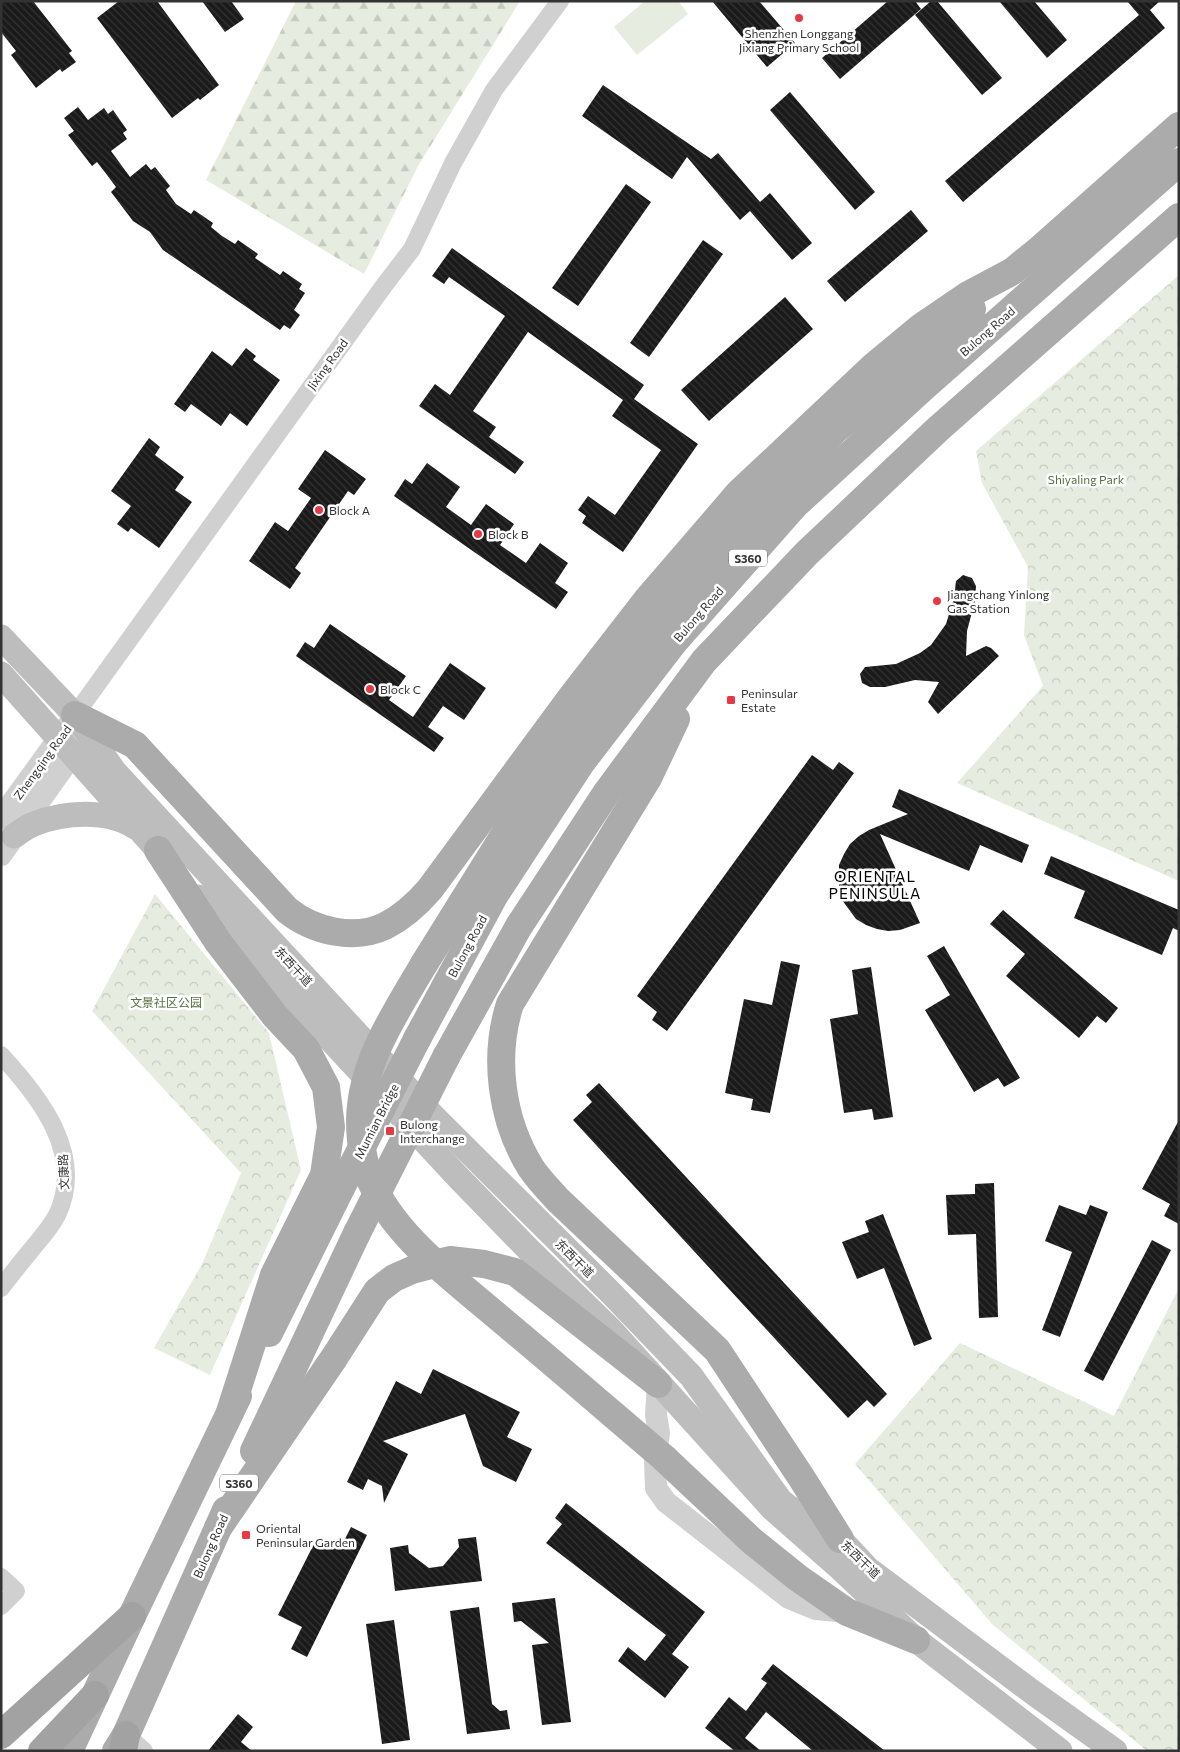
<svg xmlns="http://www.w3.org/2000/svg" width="1180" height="1752" viewBox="0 0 1180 1752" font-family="Commissioner,'Noto Sans SC',sans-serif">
<defs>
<pattern id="forest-firs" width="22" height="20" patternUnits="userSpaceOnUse" patternTransform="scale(1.25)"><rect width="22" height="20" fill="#e6ecdf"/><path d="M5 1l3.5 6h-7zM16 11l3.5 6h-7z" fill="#c6cbc0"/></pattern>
<pattern id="park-crowns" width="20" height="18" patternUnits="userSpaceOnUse" patternTransform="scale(1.25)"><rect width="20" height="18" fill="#e6ecdf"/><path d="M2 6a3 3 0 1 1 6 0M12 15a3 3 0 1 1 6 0" fill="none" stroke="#c6cbc0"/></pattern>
<pattern id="building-back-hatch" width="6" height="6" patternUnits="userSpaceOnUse" patternTransform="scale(1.25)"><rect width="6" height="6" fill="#1a1a1a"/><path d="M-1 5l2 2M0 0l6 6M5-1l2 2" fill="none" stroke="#333"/></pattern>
</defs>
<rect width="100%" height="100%" fill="#fff"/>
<path fill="url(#forest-firs)" d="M296 1H520L418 166 364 274 206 180Z"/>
<g fill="url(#park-crowns)">
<path d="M1179 275V881L957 783 1043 686 1024 635 1028 567 982 483 976 451Z"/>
<path d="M155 894 269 1033 301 1170 210 1375 154 1348 202 1264 241 1173 92 1011Z"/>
<path d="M1179 1288V1751H1147L992 1624 855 1464 960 1343 1114 1416Z"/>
</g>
<path fill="#e6ecdf" d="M645 1H678L688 14 637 55 614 27Z"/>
<g fill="url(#building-back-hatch)">
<path d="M1 1H33L72 51 69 53 76 62 62 72 60 69 36 88 11 55 16 51 1 32Z"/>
<path d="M119 1H157L219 85 200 100 198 98 172 118 97 18Z"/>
<path d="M202 1H231L244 19 225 32Z"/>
<path d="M712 1H759L795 43 767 67Z"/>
<path d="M888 1H915L921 9 840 79 822 58Z"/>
<path d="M931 1H937L1002 78 982 95 915 15Z"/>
<path d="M999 1H1034L1067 40 1047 58Z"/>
<path d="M1127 1H1160L1150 10 1165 28 963 202 945 181 1139 15Z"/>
<path d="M603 85 711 159 718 153 760 202 770 193 812 243 792 260 750 211 740 220 687 157 672 179 582 116Z"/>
<path d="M790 92 875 192 855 210 770 110Z"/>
<path d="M78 107 88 120 104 108 108 114 113 110 127 130 123 133 127 139 111 151 130 177 146 164 151 170 155 167 170 186 166 190 176 204 191 214 194 210 213 223 211 227 222 236 235 244 238 240 258 254 255 258 280 275 283 271 302 284 299 289 305 293 294 310 300 315 290 329 284 325 280 330 248 308 163 250 150 232 133 221 111 192 116 187 107 175 97 162 92 166 68 135 74 131 64 118Z"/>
<path d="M626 184 651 202 578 306 552 288Z"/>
<path d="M911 210 928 231 845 302 827 281Z"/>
<path d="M703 240 723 254 649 357 630 343Z"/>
<path d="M452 248 644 385 634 399 698 444 623 552 582 523 586 516 578 510 588 496 615 515 661 450 612 416 623 400 528 332 473 411 496 427 489 437 524 462 515 474 419 406 435 384 450 395 505 316 449 277 444 284 432 276Z"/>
<path d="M785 297 813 329 709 421 681 390Z"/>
<path d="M246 348 256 356 253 360 280 380 247 426 230 413 221 426 191 404 185 412 174 404 212 351 232 366Z"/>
<path d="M149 438 160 447 155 455 184 477 175 490 192 502 159 548 131 528 128 532 117 524 131 506 111 491Z"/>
<path d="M325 450 366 479 354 495 348 491 295 568 301 573 290 589 249 561 275 522 288 531 311 498 298 489Z"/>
<path d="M427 463 460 487 446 507 471 525 486 504 514 524 500 545 526 563 540 543 568 563 555 583 568 592 556 609 394 496 405 479 412 484Z"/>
<path d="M963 575 972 578 976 586 975 601 967 631 966 656 986 646 991 648 999 656 938 714 928 702 939 682 915 680 885 687H870L862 683 860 674 865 667 896 664 920 653 931 645 946 624 954 598 956 581Z"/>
<path d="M330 624 406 676 389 700 413 717 450 663 486 688 464 720 443 706 428 727 444 738 434 752 296 656 305 642 314 648Z"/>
<path d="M812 755 833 770 839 762 854 773 667 1031 652 1020 657 1012 637 996Z"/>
<path d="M899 789 1029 845 1022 863 980 845 969 871 880 834 920 923 900 930 888 931 877 929 866 925 856 919 842 900 839 888V865L844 854 850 844 859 836 869 830 908 814 892 807Z"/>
<path d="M1051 856 1179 910V931L1173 928 1162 955 1074 918 1085 891 1044 874Z"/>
<path d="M1003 910 1118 1008 1106 1023 1097 1016 1079 1038 1006 976 1025 954 990 924Z"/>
<path d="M944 946 1020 1078 1004 1087 998 1078 974 1092 925 1010 950 995 927 956Z"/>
<path d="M781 961 800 965 770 1113 751 1110 753 1099 725 1093 744 999 772 1005Z"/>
<path d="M871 967 893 1117 874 1120 872 1109 844 1113 830 1019 858 1014 852 970Z"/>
<path d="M599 1083 887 1394 874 1407 867 1400 848 1418 573 1120 592 1102 586 1095Z"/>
<path d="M1179 1120V1224L1164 1216 1170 1204 1142 1189Z"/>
<path d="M994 1183 998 1317 979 1318 976 1234 948 1235 946 1195 975 1194V1184Z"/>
<path d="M1059 1205 1086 1215 1090 1205 1108 1212 1060 1337 1042 1330 1072 1252 1045 1241Z"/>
<path d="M883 1214 932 1339 914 1346 884 1268 857 1279 842 1242 869 1232 865 1221Z"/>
<path d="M1152 1240 1171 1250 1103 1381 1084 1371Z"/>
<path d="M433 1369 520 1412 507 1437 532 1449 516 1482 483 1466 465 1414 383 1441 408 1454 384 1503 382 1486 368 1479 363 1490 347 1482 396 1381 421 1394Z"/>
<path d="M566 1503 705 1612 672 1654 689 1667 665 1698 618 1661 628 1647 645 1661 666 1635 546 1543 562 1524 555 1518Z"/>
<path d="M351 1527 367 1535 307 1657 291 1649 302 1627 278 1615 317 1538 340 1549Z"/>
<path d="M476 1537 482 1581 395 1591 390 1548 408 1545 409 1553 429 1568 443 1566 459 1547 458 1539Z"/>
<path d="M555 1598 571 1722 542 1725 532 1645 549 1643 521 1621 514 1622 512 1603Z"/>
<path d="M479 1607 492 1704 500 1711 507 1710 510 1729 467 1734 450 1611Z"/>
<path d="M394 1620 410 1740 382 1744 366 1624Z"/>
<path d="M773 1664 885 1751H813L766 1712 745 1738 761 1751H735L705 1728 729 1697 746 1711 767 1683 761 1679Z"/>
<path d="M238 1714 253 1727 241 1742 252 1751H208Z"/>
</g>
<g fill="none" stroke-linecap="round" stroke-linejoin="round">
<g stroke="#d0d0d0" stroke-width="18">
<path d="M75 715 383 287 412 249 453 163 494 90 560 1"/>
<path d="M1 1055C39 1096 86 1155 57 1215 51 1227 41 1238 32 1249 21 1262 11 1275 1 1288"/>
<path d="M1 1577 16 1591 1 1606"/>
<path d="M126 1735 144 1751"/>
</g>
<g stroke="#d0d0d0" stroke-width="22">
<path d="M1 818 69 724"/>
<path d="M1 855 73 754 74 736"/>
<path d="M658 1384 656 1415 659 1433 655 1460 656 1488 666 1502 789 1598 816 1609 847 1612"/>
</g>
<g stroke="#bdbdbd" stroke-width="25">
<path d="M1 637 75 715 114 771 433 1116 611 1293 691 1376 780 1500 787 1506 840 1539 868 1569 1035 1694 1115 1751"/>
<path d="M1 674 172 866"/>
<path d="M14 836C20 832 26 827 34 824 63 812 108 809 135 827"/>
<path d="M198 897 457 1176 529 1250 610 1329 773 1509 841 1569 916 1640 1060 1751"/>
</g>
<g stroke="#ababab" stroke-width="28">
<path d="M75 715 135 745 287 910C313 931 354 941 385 926 403 917 418 903 430 889L573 695 646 601 739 493 874 366 921 327 968 295 1013 271 1040 249 1179 126"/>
<path d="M676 719 648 778 510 1004C493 1057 501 1120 531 1168 539 1180 549 1190 558 1200L717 1350 801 1477 840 1539"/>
<path d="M158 850 218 942 275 1016 306 1049 326 1087 331 1127 324 1175 274 1275 230 1412"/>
<path d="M424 964 541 776 596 700 648 635 739 531 834 431 900 377 972 309"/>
<path d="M417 1039 494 896 581 763 674 642 795 505 925 386 1179 162"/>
<path d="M446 1057 519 926 607 792 704 661 807 553 938 429 1179 217"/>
<path d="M269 1333 334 1202"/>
<path d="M254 1451 357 1233"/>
<path d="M665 1459 752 1541 798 1578 847 1612 916 1640"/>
<path d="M218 1528 334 1358 377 1291 394 1278 412 1270 450 1260 484 1264 515 1272 658 1384"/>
<path d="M69 1751 132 1616 238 1396"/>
<path d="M116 1751 126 1735 226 1510"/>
</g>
<g stroke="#a2a2a2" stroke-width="28">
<path d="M1 1735 132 1616"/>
<path d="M42 1751 95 1695"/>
<path d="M123 1751 126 1735"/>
</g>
<g stroke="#ababab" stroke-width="28">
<path d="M424 964C396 1012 361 1062 360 1120 360 1143 364 1169 375 1190 402 1243 459 1283 504 1322 558 1367 611 1413 665 1459"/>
<path d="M334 1202 417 1039"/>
<path d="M357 1233 446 1057"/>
</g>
</g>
<g fill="#e63946" stroke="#fff" stroke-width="2">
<circle cx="799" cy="18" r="5"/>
<circle cx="319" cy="510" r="5"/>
<circle cx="478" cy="534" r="5"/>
<circle cx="937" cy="601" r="5"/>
<circle cx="370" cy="689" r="5"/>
<rect x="726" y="695" width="10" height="10" rx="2.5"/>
<rect x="385" y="1126" width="10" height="10" rx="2.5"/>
<rect x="241" y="1530" width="10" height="10" rx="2.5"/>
</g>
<g text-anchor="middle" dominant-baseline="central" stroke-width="5" stroke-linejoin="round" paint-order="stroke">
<g fill="#fff" stroke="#707070" stroke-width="1">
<rect x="729" y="549.5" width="38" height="17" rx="4"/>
<rect x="220" y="1474.5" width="38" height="17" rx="4"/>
</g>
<g font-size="11" font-weight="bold" fill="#333">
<text x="748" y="558">S360</text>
<text x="239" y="1483">S360</text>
</g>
<g font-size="12" fill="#333" stroke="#fff" text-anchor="start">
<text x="799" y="33" text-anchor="middle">Shenzhen Longgang<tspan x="799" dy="14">Jixiang Primary School</tspan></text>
<text x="329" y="510">Block A</text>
<text x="488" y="534">Block B</text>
<text x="947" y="594">Jiangchang Yinlong<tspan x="947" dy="14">Gas Station</tspan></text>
<text x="380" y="689">Block C</text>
<text x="741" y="693">Peninsular<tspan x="741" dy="14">Estate</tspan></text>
<text x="400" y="1124">Bulong<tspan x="400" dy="14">Interchange</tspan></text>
<text x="256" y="1528">Oriental<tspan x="256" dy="14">Peninsular Garden</tspan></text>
</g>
<g font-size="12" fill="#333" stroke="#fff">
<text transform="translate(987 331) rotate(-41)">Bulong Road</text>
<text transform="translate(327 364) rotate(-54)">Jixing Road</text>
<text transform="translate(698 614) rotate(-49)">Bulong Road</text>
<text transform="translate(42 762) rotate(-54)">Zhengqing Road</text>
<text transform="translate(467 946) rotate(-62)">Bulong Road</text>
<text transform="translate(294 966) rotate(47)">东西干道</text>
<text transform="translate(376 1121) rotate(-63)">Mumian Bridge</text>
<text transform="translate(63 1172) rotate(-92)">文康路</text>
<text transform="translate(575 1258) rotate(45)">东西干道</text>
<text transform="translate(210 1546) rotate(-66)">Bulong Road</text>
<text transform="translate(861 1559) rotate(44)">东西干道</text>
</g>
<g font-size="12" fill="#56703f" stroke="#fff">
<text x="1086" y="479">Shiyaling Park</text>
<text x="166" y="1002">文景社区公园</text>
</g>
<g font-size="15" letter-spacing="1" fill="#000" stroke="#fff">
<text x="875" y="876">ORIENTAL<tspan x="875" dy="17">PENINSULA</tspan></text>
</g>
</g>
<rect width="1180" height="1752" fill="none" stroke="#333333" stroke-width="5"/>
</svg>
